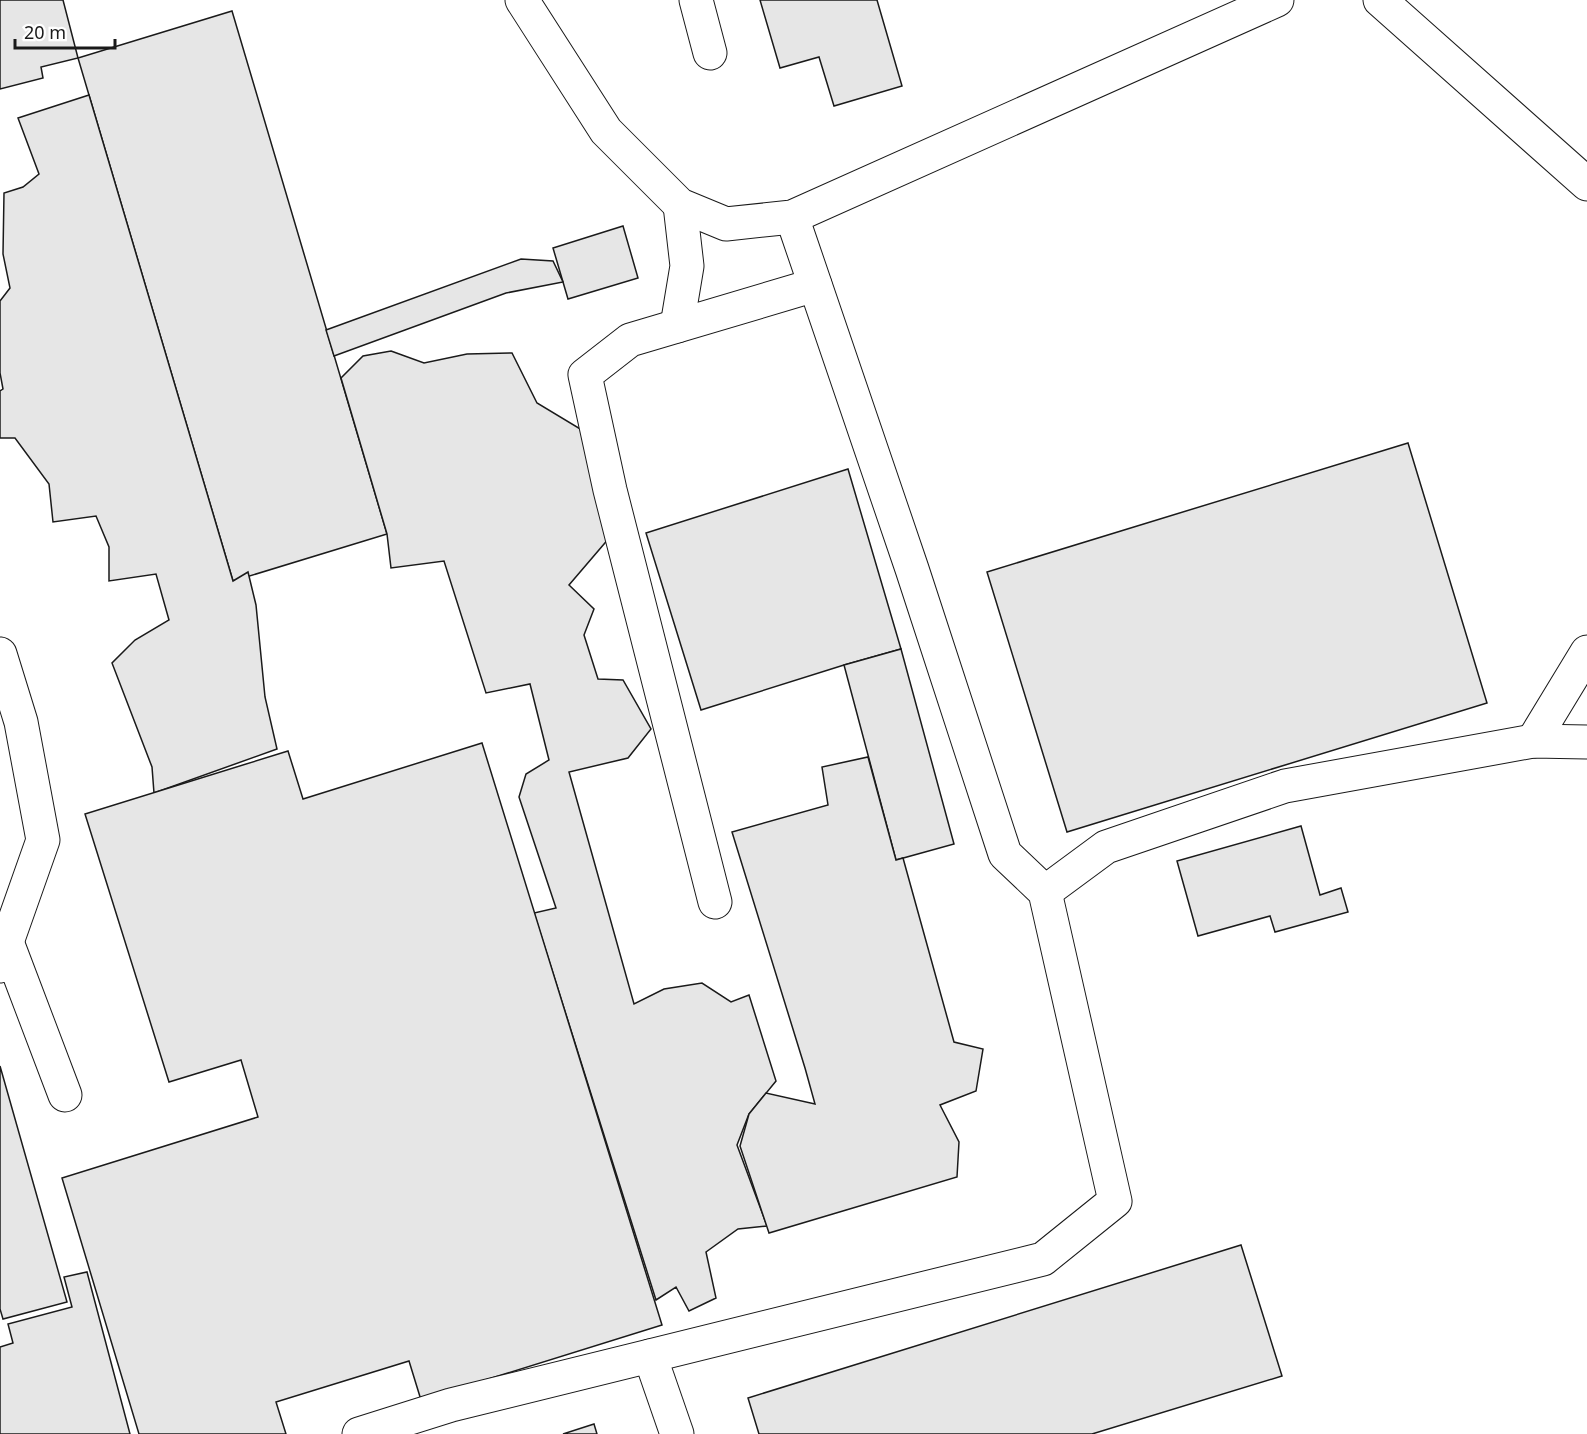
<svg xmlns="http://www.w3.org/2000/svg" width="1587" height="1434" viewBox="0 0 1587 1434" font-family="'Noto Sans',sans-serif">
<rect width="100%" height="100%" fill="#fff"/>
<g fill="#e6e6e6" stroke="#1a1a1a" stroke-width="1.5">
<path d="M0 0H63L78 58 41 67 43 78 0 89Z"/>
<path d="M760 0H877L902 86 834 106 819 57 780 68Z"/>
<path d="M232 11 387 534 233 581 78 58Z"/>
<path d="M89 95 233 581 248 572 256 605 265 697 277 749 154 793 152 767 112 663 135 640 169 620 156 574 109 581V547L96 516 53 522 49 484 15 438H0V391L3 389 0 373V301L10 288 3 254 4 193 23 187 39 174 18 118Z"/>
<path d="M623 226 638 278 568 299 553 248Z"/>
<path d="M521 259 553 261 563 282 506 293 334 356 326 330Z"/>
<path d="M391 351 424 363 467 354 512 353 537 403 582 430 610 537 569 585 594 609 584 635 598 679 623 680 651 729 628 758 569 772 634 1004 664 989 702 983 731 1002 749 995 776 1081 749 1114 737 1145 767 1226 738 1229 706 1252 716 1298 689 1311 676 1287 656 1300 534 913 556 908 519 797 526 774 549 760 530 684 486 693 444 561 391 568 387 534 341 378 363 356Z"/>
<path d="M1408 443 1487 703 1067 832 987 572Z"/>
<path d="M848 469 901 649 844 665 701 710 646 533Z"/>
<path d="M901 649 954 844 896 860 844 665Z"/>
<path d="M482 743 662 1325 421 1400 409 1361 276 1402 286 1434H139L62 1178 258 1117 241 1060 169 1082 85 814 288 751 303 799Z"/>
<path d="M868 757 896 860 903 858 954 1042 983 1049 976 1091 940 1105 959 1142 957 1177 769 1233 740 1146 749 1114 766 1093 815 1104 805 1068 732 832 828 805 822 767Z"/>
<path d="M1301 826 1320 895 1341 888 1348 912 1275 932 1270 916 1198 936 1177 861Z"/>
<path d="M0 1066 67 1302 3 1319 0 1309Z"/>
<path d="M1241 1245 1282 1376 1092 1434H759L748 1398Z"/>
<path d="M87 1272 130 1434H0V1347L13 1343 8 1324 72 1307 64 1277Z"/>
<path d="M594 1424 597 1434H563Z"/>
</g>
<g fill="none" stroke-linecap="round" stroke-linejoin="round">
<defs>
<g id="minor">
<path d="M522 0 606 131 680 205 726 224 792 217 1277 0"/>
<path d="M696 0 710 53"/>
<path d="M1380 0 1587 184"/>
<path d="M677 326 687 266 680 205"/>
<path d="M0 654 21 722 43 840 7 942"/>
<path d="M1533 741 1587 652"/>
<path d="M1045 892 1106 847 1285 786 1533 741 1587 742"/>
<path d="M715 902 610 490 585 375 630 340 815 285"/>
<path d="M0 966 7 942 65 1095"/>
<path d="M650 1356 677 1434"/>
<path d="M359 1434 451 1405 1043 1259 1115 1201 1045 892 1005 854 912 569 792 217"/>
</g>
</defs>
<use href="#minor" stroke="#1a1a1a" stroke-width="35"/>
<use href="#minor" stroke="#fff" stroke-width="33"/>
</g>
<path d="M15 39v9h100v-9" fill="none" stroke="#1a1a1a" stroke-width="3"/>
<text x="24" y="39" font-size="18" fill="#1a1a1a" stroke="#ffffff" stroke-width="4.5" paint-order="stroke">20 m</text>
</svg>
